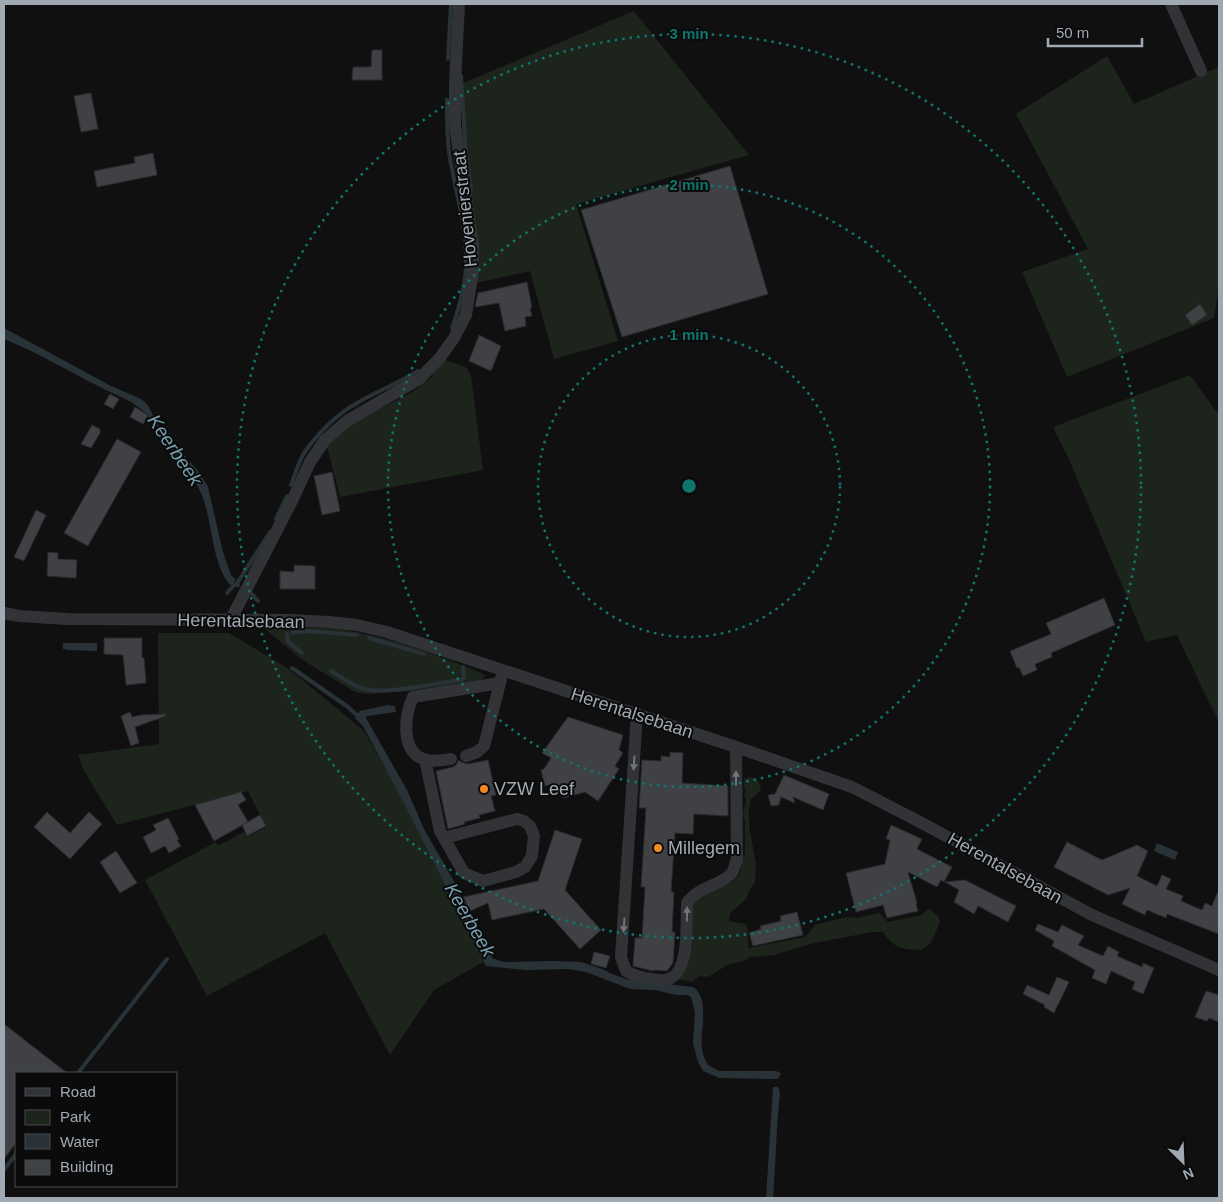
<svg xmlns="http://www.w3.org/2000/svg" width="1223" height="1202" viewBox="0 0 1223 1202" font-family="Helvetica,sans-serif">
<rect width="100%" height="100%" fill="#101011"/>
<g fill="#1d241c">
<path d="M634 11 749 155 576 204 618 341 554 359 530 271 476 283 479 250 469 187 461 84Z"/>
<path d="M1107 56 1134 104 1219 67V284L1214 318 1067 377 1022 272 1088 249 1016 114Z"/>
<path d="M445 360 466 367 471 376 483 470 340 497 327 446 355 422 414 391 431 377Z"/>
<path d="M1190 375 1215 410 1219 413V723L1177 635 1146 642 1068 457 1053 427Z"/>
<path d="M301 627C314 628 327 628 339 629 390 637 438 654 485 675L481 681 411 691 365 694 355 692 304 661 265 629Z"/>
<path d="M158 633H229L289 669 364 731 494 956 434 990 390 1055 325 933 207 996 145 880 216 842 218 846 244 832 247 837 266 827 248 791 117 825 83 769 78 755 159 744Z"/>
<path d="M750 777 757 779 761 787 759 792 751 799 749 809V826L756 864 755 882 749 891 746 899 730 913 729 921 746 924C750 932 746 939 749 948L805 937 815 925 847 917 856 918 879 913 888 922 921 915 929 909 938 916 940 922 931 943 921 950C901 949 895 949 883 932H873L814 943 774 955 750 957 741 962 729 964 708 977 699 976 692 982 681 980 678 977 693 901 731 883 738 877 741 870V863L745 853V821L743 814 746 800 744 795 746 792 744 786V779Z"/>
</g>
<g fill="#293337">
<path d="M4 328 111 386 141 399 148 405 155 420 150 421 147 413 146 414C135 401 115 395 100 387 68 371 37 352 4 339Z"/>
<path d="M162 430 199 472 208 487 223 552 231 575 236 580 230 585C211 562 213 521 201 493 192 471 171 453 157 434Z"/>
<path d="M63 643H97V651L67 650 66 649H63Z"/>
<path d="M388 705 395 706 396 712 367 716 366 718 407 790 425 831 455 883 492 958 504 962 552 961 581 962 602 969 612 974 629 980 693 987C711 998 699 1033 702 1049 703 1055 705 1060 708 1065L719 1071H776L781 1073 778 1079 719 1078 703 1071 698 1062 693 1043 695 1013 691 997 687 995H676L655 990 630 989 586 972 568 969 526 970 486 966 407 809 363 726 355 718 360 711Z"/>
<path d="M1157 843 1178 852 1175 860 1154 851Z"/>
<path d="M773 1087H778L780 1093C776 1128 776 1163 773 1198H766Z"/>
</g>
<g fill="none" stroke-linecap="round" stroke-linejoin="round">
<g stroke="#293337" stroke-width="4">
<path d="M448 59 451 4"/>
<path d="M461 76 466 154 471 191"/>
<path d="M447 100C447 123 447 147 452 169 458 200 467 232 466 264 466 286 459 308 452 328"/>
<path d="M151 417 161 435"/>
<path d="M291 485C295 475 298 463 304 453 317 434 337 414 357 403 377 391 399 383 418 371"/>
<path d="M276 519 287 496"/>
<path d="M230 580 234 585H238"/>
<path d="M236 585 270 532"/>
<path d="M227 593 234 585"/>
<path d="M252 594 258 601"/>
<path d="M292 633 308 631 357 635"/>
<path d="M287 634 288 642 302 653"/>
<path d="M369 638 424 654"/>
<path d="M292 668 348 707 360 718"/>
<path d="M331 671C342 678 353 686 365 689 386 695 437 683 461 680L464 678 463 667"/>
<path d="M78 1073 167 959"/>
<path d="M4 1170 16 1154"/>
</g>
</g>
<g fill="#3f4145" stroke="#2a2b2e">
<path d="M372 50H382V80H352L353 67H371Z"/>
<path d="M91 93 98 129 81 132 74 96Z"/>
<path d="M153 153 157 175 97 187 94 171 135 163 134 157Z"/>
<path d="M730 166 768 294 622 337 581 210Z"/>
<path d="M527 282 532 308H530L532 316 525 317 526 326 505 331 499 303 475 307 478 293Z"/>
<path d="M1200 304 1207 315 1192 325 1185 315Z"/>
<path d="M479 335 501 346 491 371 469 361Z"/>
<path d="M110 394 119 399 113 409 104 404Z"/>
<path d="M135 407 148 415 143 424 130 417Z"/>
<path d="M92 425 100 429V433L91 448 81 444Z"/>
<path d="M117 439 141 452 88 546 64 533Z"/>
<path d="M332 472 340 511 322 515 314 476Z"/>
<path d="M36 510 46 515 24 561 14 557Z"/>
<path d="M48 552 58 553V559L77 560 76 578 47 576Z"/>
<path d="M294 565 315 566V589H280V571L294 572Z"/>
<path d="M1104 598 1115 625 1051 653 1052 657 1035 664 1037 670 1023 676 1019 667 1017 668 1010 651 1051 634 1046 623Z"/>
<path d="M104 638H142V658H144L146 683 126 685 123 655 104 654Z"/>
<path d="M130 712 132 717 141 715 166 714V716L135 727 139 743 131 746 121 716Z"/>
<path d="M568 717 623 735 619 750 623 753 615 766 619 769 598 801 585 792 564 798 562 791 554 792 552 784 545 786 541 770 544 769 551 758 542 753Z"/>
<path d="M670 752 683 753 682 783 728 786V816L694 814 693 834 675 833 671 892H674L672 932H675L673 963 667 971 653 970V971L633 966 635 938H642L645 887H641L646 808H639L642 760 661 761V756L670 757Z"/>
<path d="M459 760 461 762 468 764 488 760 496 795 491 796 495 811 479 815 480 818 464 822 465 824 448 829 436 771 453 767 456 765Z"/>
<path d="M784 775 829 794 823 810 793 797 795 803 781 797 779 805 771 806 768 795 775 794Z"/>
<path d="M241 792 246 800 238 805 248 822 214 841 195 805Z"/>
<path d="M47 812 70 833 89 812 102 824 70 859 34 827Z"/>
<path d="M260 815 266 826 247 836 242 825Z"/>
<path d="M168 818 179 839 177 840 181 846 169 853 165 846 151 853 143 837 156 830 153 825Z"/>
<path d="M891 825 922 839 917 849 952 867 944 882 941 880 937 887 908 872 917 903 916 904 918 911 887 918 883 905 856 912 846 873 885 864 890 840 886 839Z"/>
<path d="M555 830 582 839 565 890 601 930 580 949 544 909 492 920 488 903 470 911 463 897 538 881Z"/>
<path d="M1067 842 1102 860 1137 845 1148 851 1137 876 1157 886 1162 875 1171 879 1166 889 1183 896 1181 901 1202 910 1205 903 1212 906 1219 889V934L1167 914 1166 918 1147 910 1145 915 1122 904 1130 888 1108 895 1054 867Z"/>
<path d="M116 851 137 883 120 893 100 862Z"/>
<path d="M965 880 1016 906 1008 922 978 906 974 914 954 902 959 890 945 882Z"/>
<path d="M797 912 803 935 753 946 749 933 761 929 760 926 781 921 780 916Z"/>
<path d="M1038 924 1058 932 1062 925 1084 936 1078 945 1103 956 1108 946 1119 952 1117 956 1142 967 1143 963 1154 968 1143 994 1132 989 1135 982 1111 971 1106 984 1092 978 1095 970 1052 946 1054 941 1035 930Z"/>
<path d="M594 952 610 956 606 968 591 964Z"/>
<path d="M1057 977 1069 982 1054 1013 1044 1007 1045 1005 1023 994 1027 985 1049 995Z"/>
<path d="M1206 991 1219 995V1022L1209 1018 1207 1021 1195 1017Z"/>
<path d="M4 1024 67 1073H16V1143L4 1159Z"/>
</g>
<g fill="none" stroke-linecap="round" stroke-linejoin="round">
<g stroke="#313336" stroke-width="12">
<path d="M1171 4 1201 71"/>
<path d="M4 613 19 616 67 619 289 620 329 622 357 625 387 632 736 747 852 787 920 822 1092 915 1219 970"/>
<path d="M230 621 292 501 310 462 325 440 347 421 419 379 439 359 454 338 466 315 473 271V246L455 125V84L459 4"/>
<path d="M637 714 621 957 626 971C635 976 641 978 652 979 657 980 666 981 671 978 690 968 686 921 687 903 699 886 718 887 731 874 734 871 735 864 737 859L736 747"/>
<path d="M466 756 477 752 484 746 502 675"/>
<path d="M425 759 440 831 464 873 483 881 516 872 525 867 532 856 534 836 530 826 524 821 517 819 444 838"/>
<path d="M451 759C444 760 434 762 427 760 400 755 404 715 413 697L500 683"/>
</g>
</g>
<defs><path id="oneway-solid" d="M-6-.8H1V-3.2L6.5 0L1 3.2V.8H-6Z" transform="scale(1.25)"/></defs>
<g fill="#6f747b">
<use href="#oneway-solid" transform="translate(634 763) rotate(94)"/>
<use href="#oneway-solid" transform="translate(736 778) rotate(-90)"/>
<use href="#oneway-solid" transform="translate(687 914) rotate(-89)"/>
<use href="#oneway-solid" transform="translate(624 925) rotate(94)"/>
</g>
<g fill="none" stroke="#0f766e" stroke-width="2.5" stroke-dasharray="2.5 5">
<circle cx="689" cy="486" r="151"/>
<circle cx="689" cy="486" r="301"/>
<circle cx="689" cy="486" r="452"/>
</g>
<g fill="#f48826" stroke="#0b0b0c" stroke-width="2">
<circle cx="484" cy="789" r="5"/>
<circle cx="658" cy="848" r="5"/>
</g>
<g text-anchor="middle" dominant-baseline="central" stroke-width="4" stroke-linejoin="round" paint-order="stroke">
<g font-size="18" fill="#a1aab3" stroke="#0b0b0c">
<text transform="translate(465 209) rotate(-96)">Hovenierstraat</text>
<text transform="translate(241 621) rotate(1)">Herentalsebaan</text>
<text transform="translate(632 713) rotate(18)">Herentalsebaan</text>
<text transform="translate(1005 868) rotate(29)">Herentalsebaan</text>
</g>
<g font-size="18" fill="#a1aab3" stroke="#0b0b0c" text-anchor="start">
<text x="494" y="789">VZW Leef</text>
<text x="668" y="848">Millegem</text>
</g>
<g font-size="19" font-style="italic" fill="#769faf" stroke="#0b0b0c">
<text transform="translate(175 450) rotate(56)">Keerbeek</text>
<text transform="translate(470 920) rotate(60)">Keerbeek</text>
</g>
</g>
<circle cx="689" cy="486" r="8" fill="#0f766e" stroke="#0b0b0c" stroke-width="2.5"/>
<g font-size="15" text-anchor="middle" font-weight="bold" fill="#0f766e" stroke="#0b0b0c" stroke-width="4" stroke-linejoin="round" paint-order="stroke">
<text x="689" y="39">3 min</text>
<text x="689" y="190">2 min</text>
<text x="689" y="340">1 min</text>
</g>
<rect width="1223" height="1202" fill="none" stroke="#a1aab3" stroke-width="10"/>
<rect x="15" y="1072" width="162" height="115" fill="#0b0b0c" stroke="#474b4f"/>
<rect x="25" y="1088" width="25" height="8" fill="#313336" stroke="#474b4f"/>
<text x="60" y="1097" font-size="15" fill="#a1aab3">Road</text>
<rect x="25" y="1110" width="25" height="15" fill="#1d241c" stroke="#474b4f"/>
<text x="60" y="1122" font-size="15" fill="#a1aab3">Park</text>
<rect x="25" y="1134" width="25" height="15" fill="#293337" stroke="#474b4f"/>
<text x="60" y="1147" font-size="15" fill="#a1aab3">Water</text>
<rect x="25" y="1160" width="25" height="15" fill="#3f4145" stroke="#474b4f"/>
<text x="60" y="1172" font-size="15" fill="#a1aab3">Building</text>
<g transform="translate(1183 1162) rotate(156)" stroke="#0b0b0c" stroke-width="4" paint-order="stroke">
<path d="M0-4L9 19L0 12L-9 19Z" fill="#a1aab3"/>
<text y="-8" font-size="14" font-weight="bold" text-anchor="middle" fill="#a1aab3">N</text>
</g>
<path d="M1048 38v8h94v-8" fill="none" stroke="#a1aab3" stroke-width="2.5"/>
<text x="1056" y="38" font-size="15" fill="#a1aab3" stroke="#0b0b0c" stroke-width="4" paint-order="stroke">50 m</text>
</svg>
